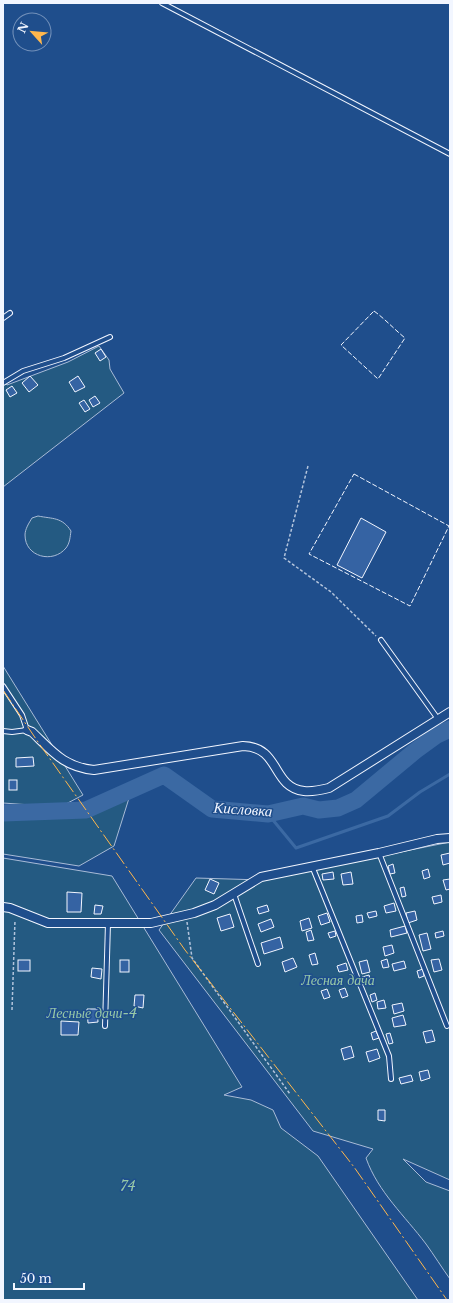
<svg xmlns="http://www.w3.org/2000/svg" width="453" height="1303" viewBox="0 0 453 1303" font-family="'Libre Baskerville',serif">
<rect width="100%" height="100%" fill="#1f4e8c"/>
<g fill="#245a82" stroke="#a8bbd7">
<path d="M99 346 109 360 110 369 124 393 3 487V379L7 385 68 362Z"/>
<path d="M38 516C53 519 62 517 71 531 70 537 70 543 66 548 53 564 25 557 25 535 25 529 29 523 32 518Z"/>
<path d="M3 666 83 795 60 807 3 803Z"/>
<path d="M130 795 114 846 79 866 3 854V816L48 815Z"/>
<path d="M450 842V1180L403 1159 426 1182 450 1191V1279C442 1268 434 1255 426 1244 405 1216 378 1192 366 1158L373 1149 313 1131 159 930 196 878 262 880Z"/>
<path d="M3 858 112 876 242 1087 224 1095 251 1100 273 1110 281 1128 318 1156 418 1300H3Z"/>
</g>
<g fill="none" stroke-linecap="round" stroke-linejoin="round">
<path stroke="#3b69a3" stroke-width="3" d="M268 814 296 848 388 816 420 792 450 774"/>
<path stroke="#3b69a3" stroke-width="17" d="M3 813 86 810 164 775 212 809 268 814 303 806 319 810 338 808 356 800 415 751 437 735 450 729"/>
</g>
<g fill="#3563a3" stroke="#f2f6ff">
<path d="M101 349 106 357 100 361 95 353Z"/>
<path d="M30 376 38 385 29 392 22 383Z"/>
<path d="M78 376 85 387 75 392 69 382Z"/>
<path d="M12 386 17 393 10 397 6 390Z"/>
<path d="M95 396 100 403 93 407 89 400Z"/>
<path d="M84 400 90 409 85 412 79 403Z"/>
<path d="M361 518 386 532 362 578 337 565Z"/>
<path d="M33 757 34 766 16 767V758Z"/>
<rect x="9" y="780" width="8" height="10"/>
<path d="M450 853V863L443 865 441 855Z"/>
<path d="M393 864 395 873 390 874 388 866Z"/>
<path d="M428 869 430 877 424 879 422 871Z"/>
<path d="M333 872 334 879 323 880 322 874Z"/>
<path d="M351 872 353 884 343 885 341 874Z"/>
<path d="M210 879 219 883 214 894 205 890Z"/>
<path d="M450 879V889L446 890 443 880Z"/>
<path d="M404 887 406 896 402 897 400 888Z"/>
<path d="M67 892 82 893 81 912H67Z"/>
<path d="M441 895 442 902 434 904 432 897Z"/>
<path d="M394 903 396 911 386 913 384 906Z"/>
<path d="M95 905 103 906 101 914H94Z"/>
<path d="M267 905 269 911 259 914 257 908Z"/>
<path d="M376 911 377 916 369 918 367 913Z"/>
<path d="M415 911 417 920 408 923 406 913Z"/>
<path d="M327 913 330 922 321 925 318 916Z"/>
<path d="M230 914 234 927 221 931 217 918Z"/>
<path d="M362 915 363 922 357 923 356 916Z"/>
<path d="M309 918 312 928 302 931 300 921Z"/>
<path d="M271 919 274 927 261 932 258 924Z"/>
<path d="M405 926 407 933 391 937 390 930Z"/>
<path d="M311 930 314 940 308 941 306 932Z"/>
<path d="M335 931 336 936 330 938 328 933Z"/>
<path d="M443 931 444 936 436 938 435 933Z"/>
<path d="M427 933 431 949 423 951 419 935Z"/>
<path d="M280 937 283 948 264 954 261 943Z"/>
<path d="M392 945 394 953 385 956 383 947Z"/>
<path d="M315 953 318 964 312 965 309 955Z"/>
<path d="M293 958 297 967 285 972 282 962Z"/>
<path d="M387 959 389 967 383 968 381 961Z"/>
<path d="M439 959 442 970 434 972 431 960Z"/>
<rect x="18" y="960" width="12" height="11"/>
<rect x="120" y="960" width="9" height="12"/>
<path d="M367 960 370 972 362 974 359 962Z"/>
<path d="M404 961 406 968 394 971 392 964Z"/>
<path d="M346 963 348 970 339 972 337 966Z"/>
<path d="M92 968 102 969 101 979 91 977Z"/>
<path d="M423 969 424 976 419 978 417 971Z"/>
<path d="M369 975 371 983 364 985 362 977Z"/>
<path d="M345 988 348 996 342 998 339 990Z"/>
<path d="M327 989 330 997 324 999 321 991Z"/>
<path d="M375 993 377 1000 372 1002 370 995Z"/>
<path d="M135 995H144L143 1008 134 1006Z"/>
<path d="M384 1000 386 1008 378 1009 377 1002Z"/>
<path d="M402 1003 404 1011 394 1014 392 1005Z"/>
<path d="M87 1009H97L98 1022 88 1023Z"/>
<path d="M403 1015 406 1025 394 1027 392 1018Z"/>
<path d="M61 1021 79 1022 78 1035H61Z"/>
<path d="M432 1030 435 1041 426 1043 423 1032Z"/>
<path d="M376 1031 379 1038 373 1040 371 1033Z"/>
<path d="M390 1033 393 1043 389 1044 386 1034Z"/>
<path d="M351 1046 354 1057 344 1060 341 1049Z"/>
<path d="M377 1049 380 1058 369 1062 366 1052Z"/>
<path d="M428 1070 430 1078 421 1081 419 1072Z"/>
<path d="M411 1075 413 1081 401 1084 399 1078Z"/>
<path d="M378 1110H385V1121L378 1120Z"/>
</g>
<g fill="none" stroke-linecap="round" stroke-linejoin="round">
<defs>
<g id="lane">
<path d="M162 3 450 154"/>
<path d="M3 318 10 313"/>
<path d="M3 383 23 371 64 358 110 337"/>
<path d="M381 640 438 719"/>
<path d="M3 686 22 715 27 730 12 732 3 731"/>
<path d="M379 853 447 1026"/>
<path d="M312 866 389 1056 391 1079"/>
<path d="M234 894 258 964"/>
<path d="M105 1026 108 923"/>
</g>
<g id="street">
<path d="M27 730 32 732C53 752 64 767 94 770L243 746C281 747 271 787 304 791 313 792 321 790 329 788L450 712"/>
<path d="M3 907 10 908 48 923H151L194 913 215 905 261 877 379 853 437 839 450 838"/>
</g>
</defs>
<use href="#lane" stroke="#f2f6ff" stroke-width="6"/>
<use href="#street" stroke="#f2f6ff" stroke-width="10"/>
<g stroke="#b3c4dc" stroke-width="1.5" stroke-dasharray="3 2" stroke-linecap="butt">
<path d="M308 466 284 558 331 592 376 636"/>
<path d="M187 922 192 958 290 1094"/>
<path d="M12 1010 15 920"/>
</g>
<use href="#lane" stroke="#1f4e8c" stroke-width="4"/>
<use href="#street" stroke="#1f4e8c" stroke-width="8"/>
<g stroke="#f2f6ff" stroke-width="1" stroke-dasharray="5 2" stroke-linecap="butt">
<path d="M374 311C385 319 394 329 405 338L378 379 341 345Z"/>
<path d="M354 474 449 526 410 606 309 554Z"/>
</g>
<path stroke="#ffb74d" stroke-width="1" stroke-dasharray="14 3 2 3" stroke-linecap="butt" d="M3 690 38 742 185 950 354 1167 447 1300"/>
</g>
<g text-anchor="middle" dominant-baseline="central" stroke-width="3" stroke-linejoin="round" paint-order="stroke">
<g font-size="14" font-style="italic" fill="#97c8a6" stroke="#1f4e8c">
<text x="338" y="980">Лесная дача</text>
<text x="92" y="1013">Лесные дачи-4</text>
<text x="128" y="1186">74</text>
</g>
<g font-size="15" font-style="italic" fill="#f2f6ff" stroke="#1f4e8c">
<text transform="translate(243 809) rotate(4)">Кисловка</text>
</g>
</g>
<rect width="453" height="1303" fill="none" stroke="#f2f6ff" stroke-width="8"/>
<g transform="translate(32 32) rotate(297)"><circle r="19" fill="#1f4e8c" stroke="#7391ba"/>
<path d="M0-3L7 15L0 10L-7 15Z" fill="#ffb74d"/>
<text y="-6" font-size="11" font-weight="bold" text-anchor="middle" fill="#f2f6ff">N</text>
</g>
<path d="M14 1283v6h70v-6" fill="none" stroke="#f2f6ff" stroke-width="2"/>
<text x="20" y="1283" font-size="12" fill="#f2f6ff" stroke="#1f4e8c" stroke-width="3" paint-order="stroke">50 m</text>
</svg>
